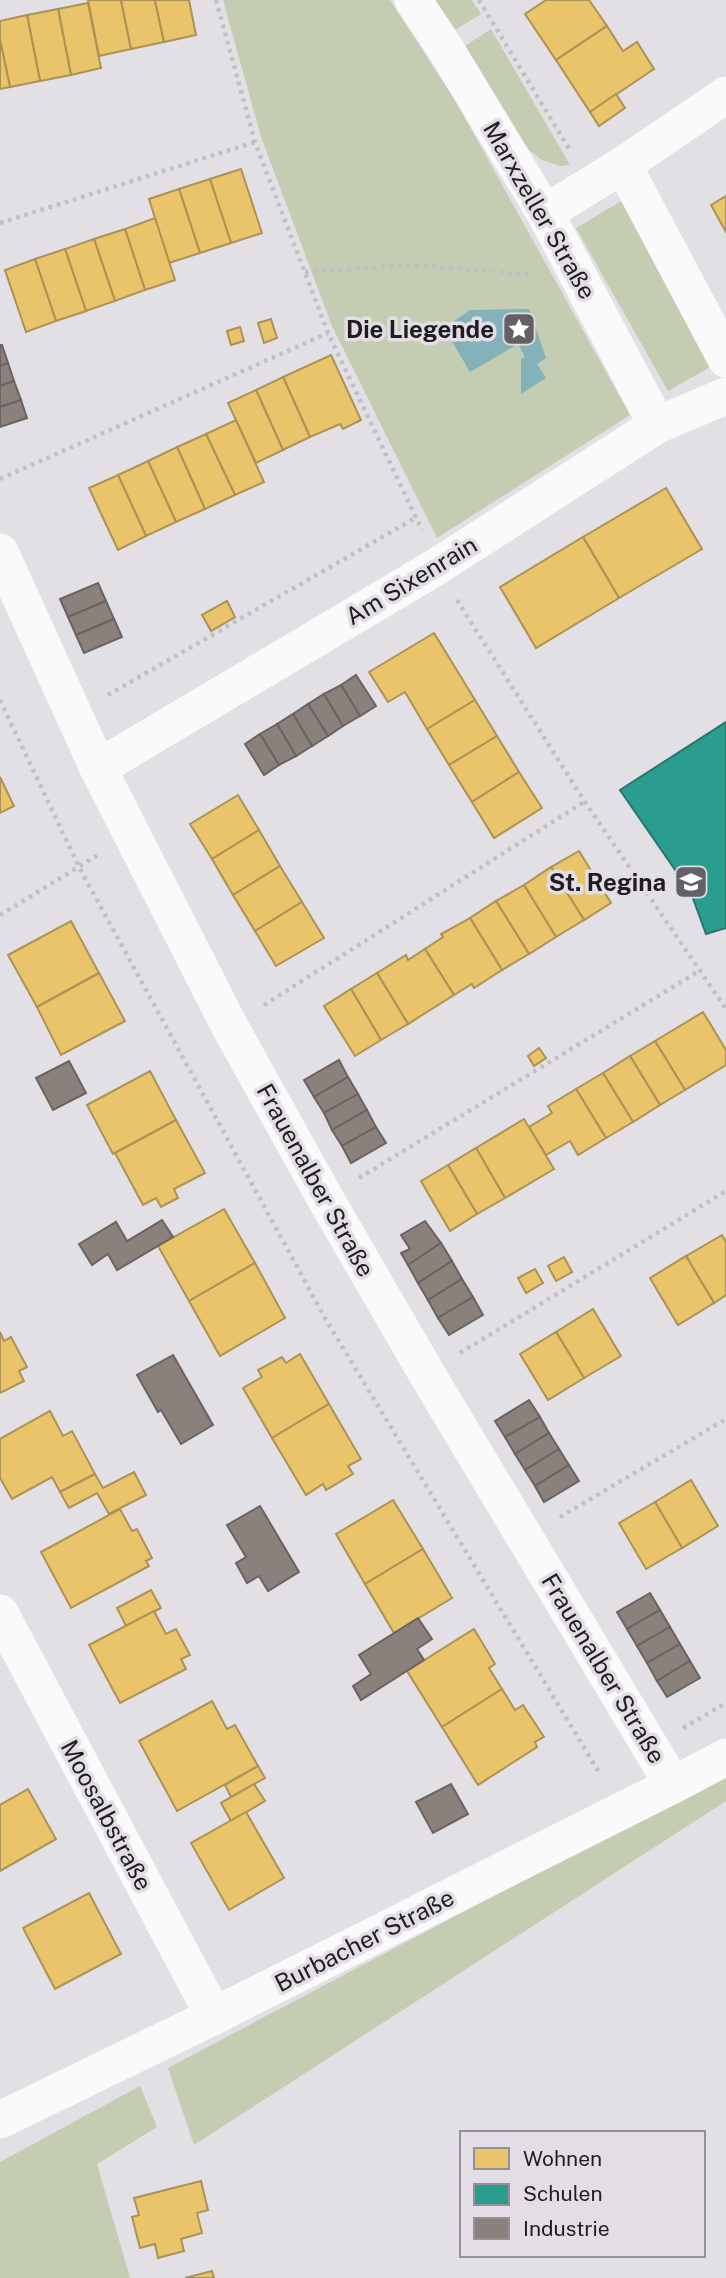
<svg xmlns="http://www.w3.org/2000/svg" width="726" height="2278" viewBox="0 0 726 2278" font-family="'Public Sans',sans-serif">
<rect width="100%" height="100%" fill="#e2e0e4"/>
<g fill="#c4ccb2">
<path d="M223 0H390L455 100 630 415 437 538 332 326 261 137Z"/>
<path d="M435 0H472L481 14 455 30Z"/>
<path d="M491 29 570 165 560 166 542 160 524 146 465 46Z"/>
<path d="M623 200 717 363 668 391 576 228Z"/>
<path d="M726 1773V1801L194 2145 168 2068Z"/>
<path d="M140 2086 157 2127 97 2164 130 2278H0V2162Z"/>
</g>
<path fill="#84b2bb" d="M529 309 546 358 537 364 546 378 521 394V359L525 357 518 344 470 372 444 328 470 310Z"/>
<g fill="#e9c46a" stroke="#ac9254" stroke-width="2">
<path d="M88 0H121L131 49 99 56Z"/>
<path d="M121 0H155L164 42 131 49Z"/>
<path d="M155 0H189L196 35 164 42Z"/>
<path d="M546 0H589L607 26 556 60 525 14Z"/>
<path d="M88 3 101 68 71 75 58 9Z"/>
<path d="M58 9 71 75 40 81 27 15Z"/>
<path d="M27 15 40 81 10 87 0 40V21Z"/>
<path d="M607 26 623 51 637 42 654 69 590 112 556 60Z"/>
<path d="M0 40 10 87 0 89Z"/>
<path d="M616 94 625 108 599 126 590 112Z"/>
<path d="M241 169 262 233 231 243 210 179Z"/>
<path d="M210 179 231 243 200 253 179 189Z"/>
<path d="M179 189 200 253 169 263 149 199Z"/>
<path d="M726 196V232L711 205Z"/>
<path d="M155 218 175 280 145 290 125 229Z"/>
<path d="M125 229 145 290 115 301 94 239Z"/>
<path d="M94 239 115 301 86 311 65 249Z"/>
<path d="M65 249 86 311 56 321 35 259Z"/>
<path d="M35 259 56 321 26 332 5 270Z"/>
<path d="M271 319 277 338 264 343 258 323Z"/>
<path d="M240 327 244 341 231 345 227 331Z"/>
<path d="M331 355 361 420 343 429 340 424 310 437 283 377Z"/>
<path d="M283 377 310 437 283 450 256 390Z"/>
<path d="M256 390 283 450 256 463 228 403Z"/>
<path d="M236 420 264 482 235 495 206 434Z"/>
<path d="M206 434 235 495 205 509 177 447Z"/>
<path d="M177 447 205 509 176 522 148 461Z"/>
<path d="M148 461 176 522 146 536 118 475Z"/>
<path d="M118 475 146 536 118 550 89 488Z"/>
<path d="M666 488 702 549 619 598 583 537Z"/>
<path d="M583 537 619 598 536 648 500 587Z"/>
<path d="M227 601 235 617 211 631 202 615Z"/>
<path d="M434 633 475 700 427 729 405 692 388 702 369 672Z"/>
<path d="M475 700 497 736 449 765 427 729Z"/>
<path d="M497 736 519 772 472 802 449 765Z"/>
<path d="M519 772 542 808 494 838 472 802Z"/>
<path d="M0 777 14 806 0 813Z"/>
<path d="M238 795 259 830 212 859 190 824Z"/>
<path d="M259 830 280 866 233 895 212 859Z"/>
<path d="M579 851 611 903 584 920 551 867Z"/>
<path d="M280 866 302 902 255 931 233 895Z"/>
<path d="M551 867 584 920 556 937 524 885Z"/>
<path d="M524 885 556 937 529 954 496 901Z"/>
<path d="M496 901 529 954 502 970 470 918Z"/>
<path d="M302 902 324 938 276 966 255 931Z"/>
<path d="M470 918 502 970 474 988 472 984 454 995 425 949 443 937 441 934Z"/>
<path d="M71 921 99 973 37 1007 8 955Z"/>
<path d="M425 949 454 995 408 1024 377 973 406 955 408 960Z"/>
<path d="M99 973 125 1021 61 1055 37 1007Z"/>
<path d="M377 973 408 1024 381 1040 351 989Z"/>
<path d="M351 989 381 1040 355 1056 324 1006Z"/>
<path d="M703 1012 726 1050V1065L685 1090 655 1041Z"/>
<path d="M655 1041 685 1090 660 1105 630 1056Z"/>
<path d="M539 1048 546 1058 534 1066 528 1056Z"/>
<path d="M630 1056 660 1105 633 1122 603 1073Z"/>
<path d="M150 1071 176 1120 113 1154 87 1105Z"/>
<path d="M603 1073 633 1122 606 1138 576 1089Z"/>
<path d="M576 1089 606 1138 578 1155 570 1141 546 1155 529 1127 552 1113 548 1106Z"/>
<path d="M524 1119 554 1169 505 1198 476 1148Z"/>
<path d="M176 1120 205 1173 174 1189 178 1198 161 1207 156 1198 143 1205 115 1153Z"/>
<path d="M476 1148 505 1198 477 1214 448 1165Z"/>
<path d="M448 1165 477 1214 450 1231 421 1181Z"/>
<path d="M224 1209 255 1263 189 1301 158 1246Z"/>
<path d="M722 1235 726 1242V1295L714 1303 686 1256Z"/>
<path d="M686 1256 714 1303 678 1325 650 1278Z"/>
<path d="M564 1257 572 1272 556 1281 548 1266Z"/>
<path d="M255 1263 285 1318 220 1356 189 1301Z"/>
<path d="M535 1269 543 1283 526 1293 518 1278Z"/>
<path d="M593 1309 621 1356 584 1378 556 1332Z"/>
<path d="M0 1332 4 1341 11 1337 27 1367 19 1371 24 1381 0 1393Z"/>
<path d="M556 1332 584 1378 548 1400 520 1354Z"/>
<path d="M300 1354 329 1404 272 1438 243 1388 262 1377 258 1370 282 1357 286 1363Z"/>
<path d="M329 1404 361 1459 348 1466 353 1474 326 1490 323 1484 306 1495 272 1438Z"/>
<path d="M50 1411 63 1436 72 1431 95 1474 60 1492 52 1477 12 1499 0 1478V1439Z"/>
<path d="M134 1472 146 1495 109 1514 97 1493 69 1508 60 1492 95 1474 103 1488Z"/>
<path d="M691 1480 718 1526 682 1548 655 1502Z"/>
<path d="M393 1500 423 1549 365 1584 336 1534Z"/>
<path d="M655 1502 682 1548 646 1569 619 1523Z"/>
<path d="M120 1509 132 1531 137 1529 152 1558 146 1561 149 1566 71 1608 41 1552Z"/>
<path d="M423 1549 452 1598 394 1633 365 1584Z"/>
<path d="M151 1590 161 1608 126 1626 117 1608Z"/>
<path d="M154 1611 166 1634 176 1629 190 1655 181 1659 186 1669 120 1703 89 1645Z"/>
<path d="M474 1629 495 1664 489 1668 502 1689 442 1727 407 1671Z"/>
<path d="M502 1689 515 1710 523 1705 544 1737 535 1742 537 1747 478 1785 442 1727Z"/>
<path d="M212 1701 227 1729 235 1725 258 1766 177 1811 139 1741Z"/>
<path d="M258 1766 265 1778 231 1797 225 1785Z"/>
<path d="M254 1784 265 1801 231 1821 221 1803Z"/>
<path d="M28 1789 56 1839 0 1871V1805Z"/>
<path d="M246 1812 284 1878 229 1910 191 1843Z"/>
<path d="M89 1893 121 1954 55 1989 23 1928Z"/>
<path d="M201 2181 208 2210 197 2213 202 2233 181 2239 184 2251 158 2258 155 2244 140 2248 132 2217 139 2215 134 2198Z"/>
<path d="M212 2271 214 2278H185Z"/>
</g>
<path fill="#2a9d8f" stroke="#27776e" stroke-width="2" d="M726 722V928L706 934 691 893 620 790Z"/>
<g fill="#8a817c" stroke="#6a6360" stroke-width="2">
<path d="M0 345H2L8 363 0 366Z"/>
<path d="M8 363 14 381 0 386V366Z"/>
<path d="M14 381 21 400 0 407V386Z"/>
<path d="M21 400 27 418 0 427V407Z"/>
<path d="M98 583 106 601 68 617 60 599Z"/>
<path d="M106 601 114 619 76 635 68 617Z"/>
<path d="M114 619 122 637 84 653 76 635Z"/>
<path d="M356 675 376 706 360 716 341 685Z"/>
<path d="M341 685 360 716 343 726 324 694Z"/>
<path d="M324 694 343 726 328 736 308 704Z"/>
<path d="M308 704 328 736 312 746 293 714Z"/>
<path d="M293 714 312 746 296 756 277 724Z"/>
<path d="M277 724 296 756 279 765 260 734Z"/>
<path d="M260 734 279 765 264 775 245 744Z"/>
<path d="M339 1060 348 1077 314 1097 304 1080Z"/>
<path d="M69 1061 86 1093 53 1110 36 1078Z"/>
<path d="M348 1077 358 1094 324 1113 314 1097Z"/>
<path d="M358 1094 367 1110 332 1130 324 1113Z"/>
<path d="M367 1110 376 1127 342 1146 332 1130Z"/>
<path d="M376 1127 386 1143 351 1163 342 1146Z"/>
<path d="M162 1220 173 1237 117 1270 108 1254 92 1265 79 1244 116 1222 127 1241Z"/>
<path d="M425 1221 441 1243 408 1265 401 1253 410 1249 401 1235Z"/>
<path d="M441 1243 452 1261 418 1283 408 1265Z"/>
<path d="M452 1261 462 1279 428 1300 418 1283Z"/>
<path d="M462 1279 473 1297 438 1318 428 1300Z"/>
<path d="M473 1297 483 1315 449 1335 438 1318Z"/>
<path d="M173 1355 213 1425 181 1444 161 1410 158 1412 137 1375Z"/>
<path d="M529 1400 540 1417 505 1437 495 1421Z"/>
<path d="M540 1417 549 1433 515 1454 505 1437Z"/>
<path d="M549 1433 559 1449 525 1470 515 1454Z"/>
<path d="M559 1449 569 1465 535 1486 525 1470Z"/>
<path d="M569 1465 579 1481 544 1502 535 1486Z"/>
<path d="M260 1506 299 1572 268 1591 259 1576 247 1583 236 1563 246 1557 227 1525Z"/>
<path d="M650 1593 660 1610 627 1629 617 1612Z"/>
<path d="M660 1610 670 1627 637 1646 627 1629Z"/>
<path d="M418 1618 432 1639 417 1649 424 1660 361 1700 353 1686 371 1674 359 1655Z"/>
<path d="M670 1627 680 1644 647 1663 637 1646Z"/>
<path d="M680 1644 690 1661 657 1681 647 1663Z"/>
<path d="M690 1661 700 1678 667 1697 657 1681Z"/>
<path d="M451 1784 468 1814 433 1833 416 1802Z"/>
</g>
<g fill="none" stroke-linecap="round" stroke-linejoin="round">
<g stroke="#c0c0c2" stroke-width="4.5" stroke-dasharray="3.5 5" stroke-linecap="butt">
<path d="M216 0 255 142 328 333 422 530"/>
<path d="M479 0 571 152"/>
<path d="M0 223 255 142"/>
<path d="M305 272 409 265 527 274 533 272"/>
<path d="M0 479 328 333"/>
<path d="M457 600 585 802 726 1009"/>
<path d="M108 695 417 517"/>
<path d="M0 700 79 867 325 1318 600 1774"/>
<path d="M0 915 98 855"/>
<path d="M264 1005 584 802"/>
<path d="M359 1178 701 970"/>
<path d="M460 1353 726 1191"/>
<path d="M560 1517 726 1419"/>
<path d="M683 1728 726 1703"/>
</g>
<g stroke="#fbfafb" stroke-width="37">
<path d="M413 0 445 48 545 213 657 425"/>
<path d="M623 165 726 359"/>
<path d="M545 213 623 165 726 95"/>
<path d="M0 552 98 768 230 1027 325 1198 427 1374 673 1785"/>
<path d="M98 768 436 567 657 425 726 396"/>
<path d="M0 1613 214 2016"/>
<path d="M0 2120 214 2016 673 1785 726 1757"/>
</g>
</g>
<defs>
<symbol id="sight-square" viewBox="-11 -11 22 22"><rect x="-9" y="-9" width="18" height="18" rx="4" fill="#636165" stroke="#e3dee6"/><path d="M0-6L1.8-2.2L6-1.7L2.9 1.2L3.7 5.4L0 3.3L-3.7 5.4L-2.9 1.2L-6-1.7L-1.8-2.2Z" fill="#fff"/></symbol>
<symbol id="school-square" viewBox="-11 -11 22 22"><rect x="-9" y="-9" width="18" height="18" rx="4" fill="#636165" stroke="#e3dee6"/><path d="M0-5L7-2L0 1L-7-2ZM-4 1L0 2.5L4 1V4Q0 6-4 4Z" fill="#fff"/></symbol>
</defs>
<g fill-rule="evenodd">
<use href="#sight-square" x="500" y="310" width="38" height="38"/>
<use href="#school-square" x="672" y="863" width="38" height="38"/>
</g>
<g text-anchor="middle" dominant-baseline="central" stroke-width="7" stroke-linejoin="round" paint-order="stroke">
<g font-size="24" fill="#1f1d20" stroke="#e3dee6">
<text transform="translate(540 210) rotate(60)">Marxzeller Straße</text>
<text transform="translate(411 580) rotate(-31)">Am Sixenrain</text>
<text transform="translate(316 1180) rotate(61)">Frauenalber Straße</text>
<text transform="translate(604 1668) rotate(59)">Frauenalber Straße</text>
<text transform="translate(107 1815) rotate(62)">Moosalbstraße</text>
<text transform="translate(364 1940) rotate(-27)">Burbacher Straße</text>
</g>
<g font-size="24" font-weight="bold" fill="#1f1d20" stroke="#e3dee6" text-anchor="end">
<text x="494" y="329">Die Liegende</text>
<text x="666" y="882">St. Regina</text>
</g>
</g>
<rect x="460" y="2131" width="245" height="126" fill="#e3dee6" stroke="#959197" stroke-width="2"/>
<rect x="474" y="2148" width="35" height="21" fill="#e9c46a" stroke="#959197" stroke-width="2"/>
<text x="523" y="2166" font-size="21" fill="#1f1d20">Wohnen</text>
<rect x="474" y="2184" width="35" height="21" fill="#2a9d8f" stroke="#959197" stroke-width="2"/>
<text x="523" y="2201" font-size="21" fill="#1f1d20">Schulen</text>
<rect x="474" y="2218" width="35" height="21" fill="#8a817c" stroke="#959197" stroke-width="2"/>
<text x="523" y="2236" font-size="21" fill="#1f1d20">Industrie</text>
</svg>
